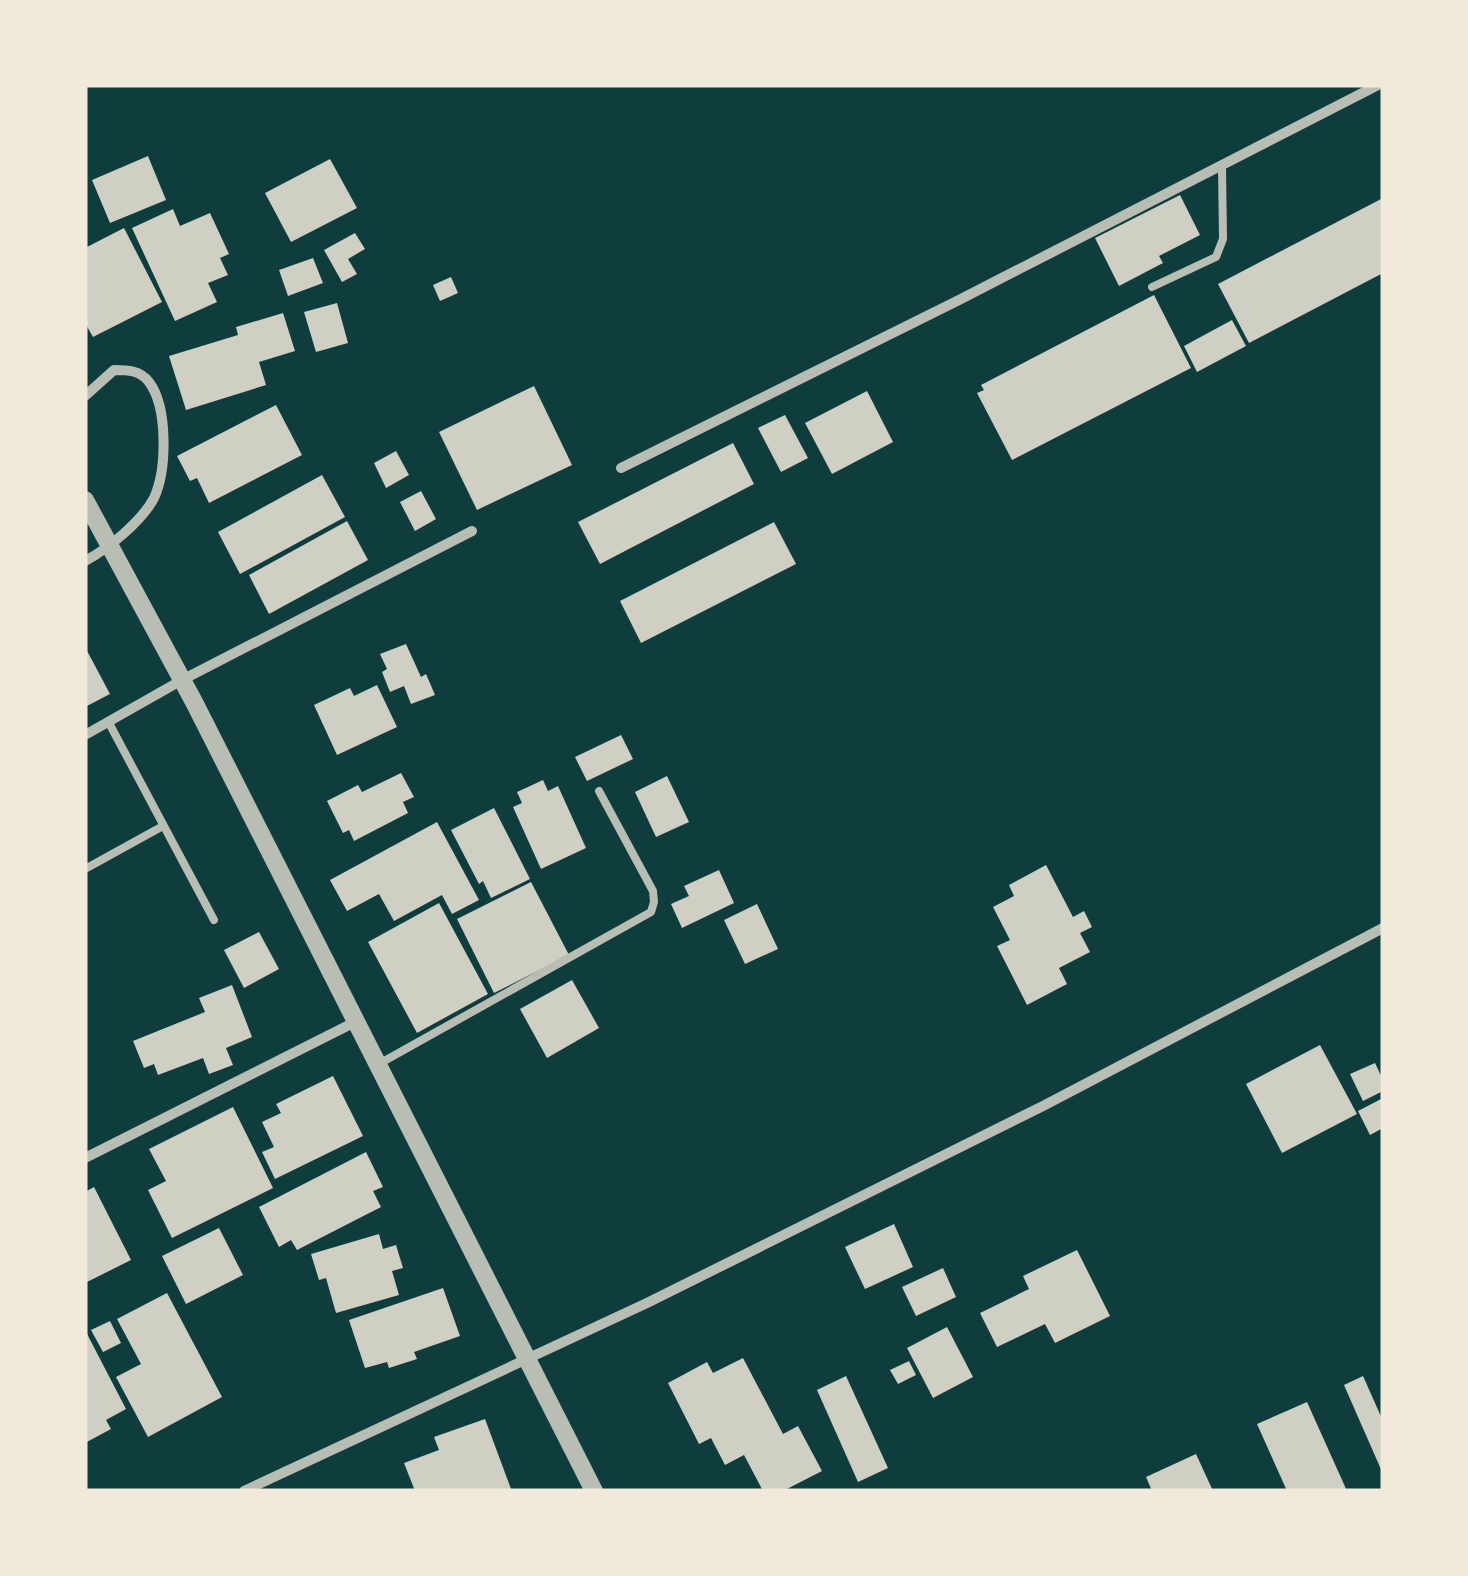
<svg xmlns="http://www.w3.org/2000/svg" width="1468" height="1576" viewBox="0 0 1468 1576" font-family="Georgia,serif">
<rect width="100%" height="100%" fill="#0f3d3e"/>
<g fill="#cfcfc3">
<path d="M148 156 166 200 110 223 92 180Z"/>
<path d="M330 159 357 208 291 242 265 193Z"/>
<path d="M1180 195 1200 235 1159 256 1163 263 1119 286 1095 238Z"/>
<path d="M1383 198V273L1249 343 1218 284Z"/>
<path d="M173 209 180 226 210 213 229 254 220 258 228 275 208 283 217 302 175 321 132 228Z"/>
<path d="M124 228 162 302 93 337 85 323V248Z"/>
<path d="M355 233 365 249 348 259 357 274 342 282 324 250Z"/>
<path d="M313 258 323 283 288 296 279 270Z"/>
<path d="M451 277 458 293 440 301 433 285Z"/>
<path d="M1154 295 1191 368 1012 460 977 393 984 390 981 385Z"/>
<path d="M337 303 348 343 316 352 304 312Z"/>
<path d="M283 313 295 351 259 362 266 385 186 410 169 356 238 335 236 327Z"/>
<path d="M1232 320 1246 346 1197 372 1184 346Z"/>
<path d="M534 386 572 465 477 510 439 432Z"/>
<path d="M867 391 893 442 832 474 805 423Z"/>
<path d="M276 405 302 455 209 503 197 478 190 481 177 456Z"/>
<path d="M785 415 808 458 781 472 758 428Z"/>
<path d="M733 443 754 484 600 564 578 522Z"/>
<path d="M396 451 409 475 386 488 374 463Z"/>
<path d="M322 475 345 517 240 574 218 532Z"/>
<path d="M421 491 436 519 415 531 400 502Z"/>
<path d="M347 521 368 560 269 614 249 575Z"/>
<path d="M774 522 796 564 641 643 620 601Z"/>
<path d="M406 644 421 677 426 674 435 695 411 704 404 686 390 692 382 672 387 669 380 654Z"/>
<path d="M85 647 110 694 85 707Z"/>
<path d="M377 685 397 727 337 755 314 705 350 688 354 696Z"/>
<path d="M621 735 633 759 587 781 575 757Z"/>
<path d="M401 773 414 797 403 802 408 813 354 841 349 830 343 833 327 801 358 785 362 792Z"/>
<path d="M667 776 689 822 656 837 635 792Z"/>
<path d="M543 780 548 791 558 786 586 848 541 869 513 807 522 803 517 792Z"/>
<path d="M494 808 530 879 491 898 483 881 479 884 451 830Z"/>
<path d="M437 822 479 900 452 914 442 895 394 921 379 894 347 911 330 880Z"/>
<path d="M1046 865 1073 917 1084 911 1092 927 1080 933 1090 952 1059 968 1067 984 1027 1005 997 946 1010 940 993 907 1014 896 1009 885Z"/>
<path d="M719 870 734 903 682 928 671 904 689 896 684 886Z"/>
<path d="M531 882 569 955 494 993 457 919Z"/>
<path d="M439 903 488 994 417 1033 368 942Z"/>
<path d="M757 904 778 949 745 964 724 920Z"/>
<path d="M259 932 279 969 244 988 224 950Z"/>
<path d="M572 980 599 1028 547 1058 520 1009Z"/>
<path d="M232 985 252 1037 226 1048 233 1065 209 1074 203 1058 158 1075 154 1064 144 1068 133 1041 205 1012 199 998Z"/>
<path d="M1320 1045 1357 1114 1282 1153 1246 1084Z"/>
<path d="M1375 1063 1383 1080V1091L1363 1101 1350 1074Z"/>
<path d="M333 1076 363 1136 275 1179 262 1152 274 1147 262 1122 281 1113 276 1104Z"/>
<path d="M1383 1098V1128L1370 1135 1358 1111Z"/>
<path d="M233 1107 273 1188 172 1238 148 1190 166 1181 149 1149Z"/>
<path d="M366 1152 383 1187 373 1191 381 1207 297 1250 291 1240 279 1247 259 1207Z"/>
<path d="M94 1187 131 1260 85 1283V1192Z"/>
<path d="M894 1224 913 1267 865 1289 845 1247Z"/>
<path d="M219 1228 243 1275 186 1304 162 1256Z"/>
<path d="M379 1234 383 1249 396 1245 403 1268 392 1271 399 1295 336 1313 326 1278 319 1280 311 1254Z"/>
<path d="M1077 1250 1110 1316 1055 1343 1045 1324 997 1347 980 1313 1029 1289 1023 1276Z"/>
<path d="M943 1268 956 1297 916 1316 902 1287Z"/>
<path d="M443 1288 460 1336 414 1352 417 1359 389 1368 387 1362 365 1368 349 1320Z"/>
<path d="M167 1293 222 1397 148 1437 116 1377 141 1364 117 1319Z"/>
<path d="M110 1321 121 1343 103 1352 91 1330Z"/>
<path d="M947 1327 973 1377 933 1398 907 1348Z"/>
<path d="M85 1330 126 1409 106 1420 111 1429 85 1443Z"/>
<path d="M743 1358 783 1434 798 1426 822 1471 783 1491H763L744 1455 725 1465 711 1438 699 1444 668 1383 707 1362 713 1373Z"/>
<path d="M909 1361 916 1375 898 1384 890 1370Z"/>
<path d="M846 1376 888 1468 858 1482 817 1390Z"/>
<path d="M1363 1376 1383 1421V1474L1344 1385Z"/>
<path d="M1307 1402 1347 1491H1287L1257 1424Z"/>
<path d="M485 1419 511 1489 415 1491 404 1463 439 1450 434 1437Z"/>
<path d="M1196 1454 1213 1491H1152L1146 1477Z"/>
</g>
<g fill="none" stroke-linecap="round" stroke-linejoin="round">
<g stroke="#b8beb3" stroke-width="8">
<path d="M1152 287 1216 257 1223 239 1222 167"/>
<path d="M109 723 214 920"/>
<path d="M85 869 163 826"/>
<path d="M377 1065 651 912 654 902 653 891 599 791"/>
</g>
<g stroke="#b8beb3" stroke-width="10">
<path d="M85 396 114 370C127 370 140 370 149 382 168 407 167 470 154 498 142 521 108 549 85 561"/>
<path d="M621 468 959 300 1378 85"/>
<path d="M85 735 182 680 472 531"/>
<path d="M85 1158 355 1022"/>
<path d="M244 1491 647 1303 1043 1106 1383 928"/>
</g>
<path stroke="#b8beb3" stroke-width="18" d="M85 500 194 702 594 1491"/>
</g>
<rect width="1468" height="1576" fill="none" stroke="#f1e9da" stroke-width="175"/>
</svg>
